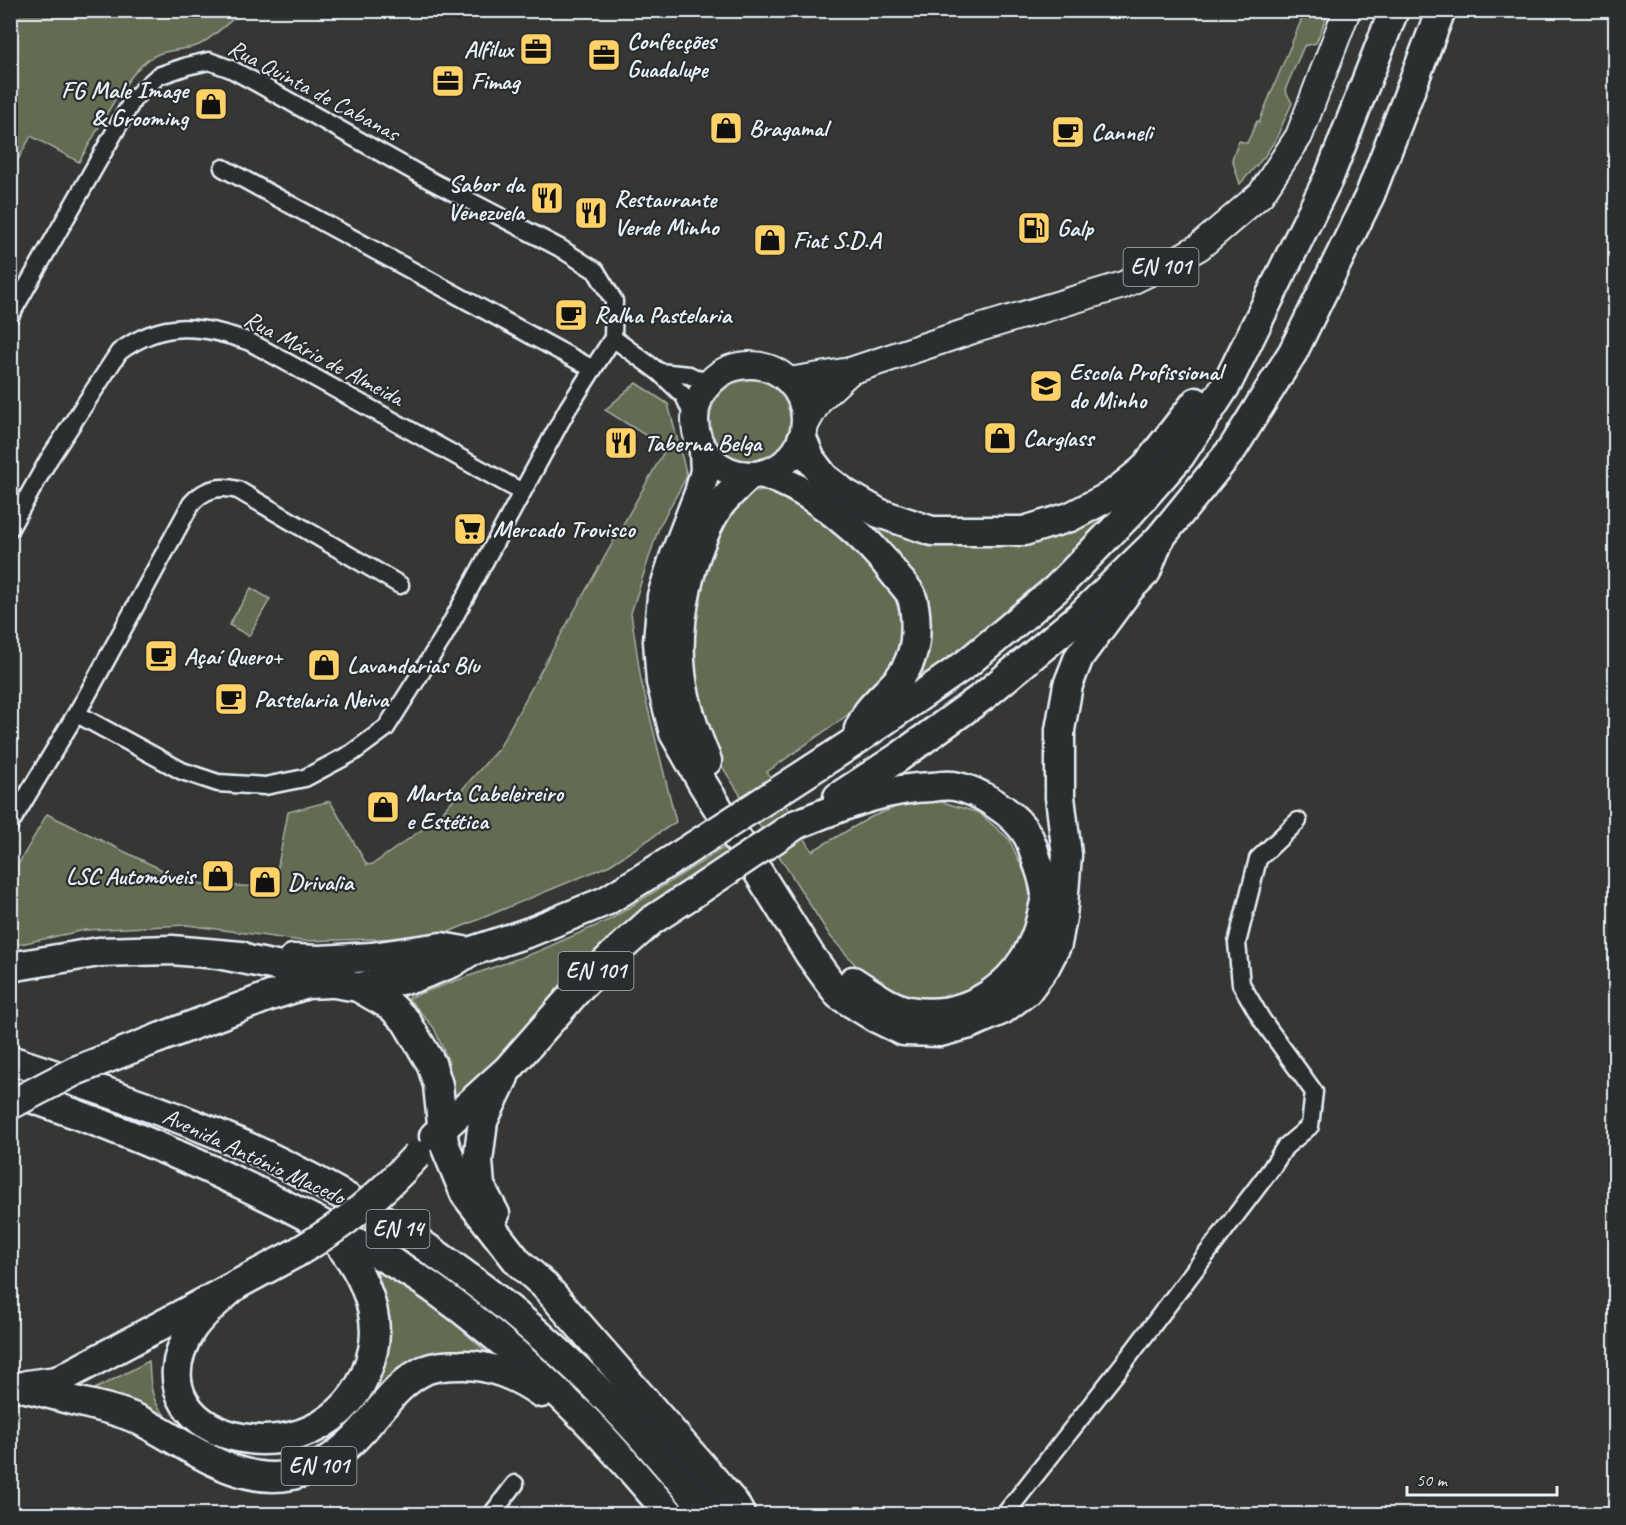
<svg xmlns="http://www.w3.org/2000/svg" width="1626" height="1525" viewBox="0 0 1626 1525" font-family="Caveat,sans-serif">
<rect width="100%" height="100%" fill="#363734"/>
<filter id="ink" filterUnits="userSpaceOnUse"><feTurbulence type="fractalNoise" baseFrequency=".0167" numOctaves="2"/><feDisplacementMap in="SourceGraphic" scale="12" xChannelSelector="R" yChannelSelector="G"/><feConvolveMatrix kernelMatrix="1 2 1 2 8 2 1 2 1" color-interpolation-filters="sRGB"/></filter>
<g filter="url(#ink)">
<g fill="#646c52" stroke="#a6aea5" stroke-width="1.5">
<path d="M11 10H243V11C232 19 210 40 199 45 185 51 168 48 154 56 125 72 97 133 79 162L31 136 11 173Z"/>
<path d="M1305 11H1329L1316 43 1304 46 1285 90 1292 103 1276 139 1264 157 1240 184 1232 159 1239 141 1247 143 1257 121 1259 122Z"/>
<circle cx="750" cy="420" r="40"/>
<path d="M636 383 668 404 687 476 659 527 631 613 641 680 676 822 610 865 451 931 407 938 302 941 187 925 85 930 11 946V877L47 814 185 881 210 885 274 887 288 812 330 801 367 865 373 864 434 821 499 748 550 654 666 448 605 410Z"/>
<path d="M802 462 879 520 1060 529 1108 514C1092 531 1077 548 1060 565 1018 607 970 645 921 679L929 651V618L790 474Z"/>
<path d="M769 491 784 494 797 502 873 567 892 591 903 622 902 655 880 692 767 772 812 851 871 817 906 803 939 801 979 813 1009 839 1027 878 1031 904 1024 935 1013 957 984 983 958 995 937 998 911 997 891 991 860 970 830 936 718 760 703 724 687 638 707 550 744 493Z"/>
<path d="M251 588 270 599 249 636 229 625Z"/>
<path d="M725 847 731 856 454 1109 449 1063 434 1028 408 998 539 951 611 919Z"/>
<path d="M377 1271 422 1298 462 1330 494 1359 470 1356 321 1454 284 1467 243 1463 85 1394 149 1361C150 1377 150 1396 160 1409 182 1440 244 1465 282 1463 299 1462 322 1449 334 1438 374 1405 394 1367 389 1315 387 1300 381 1285 377 1271Z"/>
</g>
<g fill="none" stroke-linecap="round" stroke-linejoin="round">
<defs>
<g id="street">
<path d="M223 168 593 369"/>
<path d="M10 316 134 98 158 76 187 66 209 61 231 69 257 83 424 177 560 248 596 271 614 301 613 338"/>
<path d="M613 338 659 372 684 396 694 418"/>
<path d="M659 372 689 375 708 384"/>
<path d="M10 528 49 459 119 352C162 320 201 324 250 342L522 492"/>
<path d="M77 714 182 771 218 783 265 786 305 778 352 753 386 728 443 638 568 408 613 338"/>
<path d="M10 824 85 699 191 504C204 489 219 485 238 490L400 585"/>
<path d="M492 1514 515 1484"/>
<path d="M1005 1514 1127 1359 1271 1169 1285 1147 1310 1126 1314 1092 1262 1020 1241 984 1237 943 1258 859 1298 821"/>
</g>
<g id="primary">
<circle cx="750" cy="420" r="55"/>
<path d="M789 381 850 371 973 330 1123 285 1180 258 1199 247 1261 194 1299 136 1347 10"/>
<path d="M805 425 819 400 850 371"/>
</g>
<g id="highway">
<path d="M802 439 811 460 824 477 846 494 879 513 932 531H1024L1070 517 1112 495 1143 470 1196 402"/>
<path d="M704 451 705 471 699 493 674 558 662 596 658 641 661 682 674 733 703 784 810 955 839 995 876 1018 903 1031 940 1032 970 1024 1002 1010 1027 991 1045 967 1057 944 1062 917 1067 855 1060 797V730L1068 685 1079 657 1130 588 1146 572 1159 539"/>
<path d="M764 474C812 489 867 536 897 577 901 582 908 589 911 595 917 610 917 640 912 654 903 683 884 691 868 712 865 717 862 723 859 729"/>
<path d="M707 761C695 733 684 703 681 673 675 621 690 554 717 509 725 497 738 486 748 476"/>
<path d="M774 794 851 744 966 664 1056 589 1130 513 1180 456 1227 384 1329 177 1394 10"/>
<path d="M838 797 899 757 985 695 1079 617 1159 539 1233 448 1293 352 1370 195 1441 10"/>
<path d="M797 824C841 807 883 788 932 787 939 786 947 785 954 786 979 790 1016 814 1028 836 1033 845 1035 856 1039 866 1042 875 1046 887 1046 897 1045 904 1042 912 1041 919 1027 979 972 1022 909 1011 889 1007 870 992 853 981"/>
<path d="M223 955 315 974 334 983 358 987 391 1006 406 1021 431 1063 438 1085 444 1143 465 1194 518 1262 545 1286 734 1503 740 1514"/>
<path d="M293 959 320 960 372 957 441 947 469 952"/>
<path d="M10 967 99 952 172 950 241 956"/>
<path d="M358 987 413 978 452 963 469 952 530 932 606 901 680 855"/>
<path d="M159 1038 270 996 307 984 329 983"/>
<path d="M10 1060C105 1091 201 1122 290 1167 395 1220 493 1289 578 1370 625 1415 667 1465 709 1514"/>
<path d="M10 1091C117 1126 220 1171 320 1223 361 1245 403 1266 441 1294 492 1331 541 1375 585 1419 615 1449 642 1483 670 1514"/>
<path d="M434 1136 507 1070 580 987 612 956 651 921 700 889"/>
<path d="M495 1214 480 1186 478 1161 483 1121 504 1077"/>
<path d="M236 1285C221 1299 202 1313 191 1330 119 1447 342 1495 373 1350 382 1309 357 1259 327 1232"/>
<path d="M10 1385C31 1388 52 1395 72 1400 94 1406 116 1409 137 1419 185 1442 235 1487 292 1475 326 1468 351 1445 372 1419 388 1400 402 1381 425 1370 435 1366 449 1365 461 1365 488 1364 519 1377 541 1393"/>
<path d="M27 1385 57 1381 296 1253"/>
</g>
</defs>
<use href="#street" stroke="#e8f1f8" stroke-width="21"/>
<use href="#primary" stroke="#e8f1f8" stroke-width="30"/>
<use href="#highway" stroke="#e8f1f8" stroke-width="33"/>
<use href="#street" stroke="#2a2d2e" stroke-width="16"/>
<use href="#primary" stroke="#2a2d2e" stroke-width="26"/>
<use href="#highway" stroke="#2a2d2e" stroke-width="28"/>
<defs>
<g id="highway-bridge">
<path d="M680 855 774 794"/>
<path d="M700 889 797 824"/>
<path d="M10 1105 75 1071 159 1038"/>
<path d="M296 1253C344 1225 379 1197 417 1155"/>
</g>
</defs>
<use href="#highway-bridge" stroke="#e8f1f8" stroke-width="33" stroke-linecap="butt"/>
<use href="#highway-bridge" stroke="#2a2d2e" stroke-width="28"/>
</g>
</g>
<defs>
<symbol id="office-square" viewBox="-11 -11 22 22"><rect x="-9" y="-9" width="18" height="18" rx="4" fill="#ffd166" stroke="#2a2d2e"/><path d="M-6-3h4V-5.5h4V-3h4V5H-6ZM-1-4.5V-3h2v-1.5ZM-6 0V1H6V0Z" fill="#111"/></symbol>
<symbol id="shop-square" viewBox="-11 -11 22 22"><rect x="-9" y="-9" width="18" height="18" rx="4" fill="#ffd166" stroke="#2a2d2e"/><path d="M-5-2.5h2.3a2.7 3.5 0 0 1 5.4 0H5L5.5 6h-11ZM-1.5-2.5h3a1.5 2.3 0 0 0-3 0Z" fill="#111"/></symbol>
<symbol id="cafe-square" viewBox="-11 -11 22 22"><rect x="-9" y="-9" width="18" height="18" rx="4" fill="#ffd166" stroke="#2a2d2e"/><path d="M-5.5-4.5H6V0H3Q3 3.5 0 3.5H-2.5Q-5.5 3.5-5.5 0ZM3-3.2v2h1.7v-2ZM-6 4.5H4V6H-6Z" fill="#111"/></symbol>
<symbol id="restaurant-square" viewBox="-11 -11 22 22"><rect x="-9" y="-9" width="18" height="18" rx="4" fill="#ffd166" stroke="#2a2d2e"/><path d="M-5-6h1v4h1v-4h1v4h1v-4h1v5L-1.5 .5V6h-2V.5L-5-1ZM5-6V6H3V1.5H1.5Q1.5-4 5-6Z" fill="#111"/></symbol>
<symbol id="fuel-square" viewBox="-11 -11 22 22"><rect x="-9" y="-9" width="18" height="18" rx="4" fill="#ffd166" stroke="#2a2d2e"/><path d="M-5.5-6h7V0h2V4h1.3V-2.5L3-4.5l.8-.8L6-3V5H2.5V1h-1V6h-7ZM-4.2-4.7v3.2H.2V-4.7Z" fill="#111"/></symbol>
<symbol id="school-square" viewBox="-11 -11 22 22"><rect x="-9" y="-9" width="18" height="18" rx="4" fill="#ffd166" stroke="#2a2d2e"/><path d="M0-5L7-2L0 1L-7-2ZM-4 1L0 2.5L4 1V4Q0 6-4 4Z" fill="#111"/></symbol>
<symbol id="supermarket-square" viewBox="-11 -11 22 22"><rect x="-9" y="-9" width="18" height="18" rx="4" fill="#ffd166" stroke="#2a2d2e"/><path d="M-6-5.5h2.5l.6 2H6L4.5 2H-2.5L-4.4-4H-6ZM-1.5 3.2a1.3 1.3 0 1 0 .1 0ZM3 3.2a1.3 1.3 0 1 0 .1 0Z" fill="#111"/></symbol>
</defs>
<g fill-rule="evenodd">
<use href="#office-square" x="517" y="30" width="38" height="38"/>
<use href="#office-square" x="585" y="36" width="38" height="38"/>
<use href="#office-square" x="429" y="62" width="38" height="38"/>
<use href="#shop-square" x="192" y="85" width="38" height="38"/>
<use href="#shop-square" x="707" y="109" width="38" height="38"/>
<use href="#cafe-square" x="1049" y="113" width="38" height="38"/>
<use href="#restaurant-square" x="528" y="179" width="38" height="38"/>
<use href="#restaurant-square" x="572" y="194" width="38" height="38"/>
<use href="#fuel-square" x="1015" y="209" width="38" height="38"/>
<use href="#shop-square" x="751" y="221" width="38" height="38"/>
<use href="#cafe-square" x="552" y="296" width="38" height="38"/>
<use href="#school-square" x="1027" y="367" width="38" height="38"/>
<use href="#shop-square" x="981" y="419" width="38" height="38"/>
<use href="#restaurant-square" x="602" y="424" width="38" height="38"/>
<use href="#supermarket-square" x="451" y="510" width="38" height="38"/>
<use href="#cafe-square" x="142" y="637" width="38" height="38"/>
<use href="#shop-square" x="305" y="646" width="38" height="38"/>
<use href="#cafe-square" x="212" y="680" width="38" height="38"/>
<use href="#shop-square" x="364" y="788" width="38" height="38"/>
<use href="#shop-square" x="199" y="857" width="38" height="38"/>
<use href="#shop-square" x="246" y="863" width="38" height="38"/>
</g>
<g text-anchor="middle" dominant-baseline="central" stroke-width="4.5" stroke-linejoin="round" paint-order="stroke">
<g fill="#2a2d2e" stroke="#afb6bb" stroke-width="1.5">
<rect x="1123.5" y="248" width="75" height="38" rx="4.5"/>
<rect x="558.5" y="952" width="75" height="38" rx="4.5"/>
<rect x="366.5" y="1210" width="63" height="38" rx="4.5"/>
<rect x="281.5" y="1447" width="75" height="38" rx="4.5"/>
</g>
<g font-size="22" font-weight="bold" fill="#e8f1f8">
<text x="1161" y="267">EN 101</text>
<text x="596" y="971">EN 101</text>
<text x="398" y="1229">EN 14</text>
<text x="319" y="1466">EN 101</text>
</g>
<g font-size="24" font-weight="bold" fill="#e8f1f8" stroke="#2a2d2e" text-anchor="start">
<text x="627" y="41">Confecções<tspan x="627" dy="28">Guadalupe</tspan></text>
<text x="513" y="49" text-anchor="end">Alfilux</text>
<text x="471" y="81">Fimag</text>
<text x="188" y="90" text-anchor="end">FG Male Image<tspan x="188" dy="28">&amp; Grooming</tspan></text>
<text x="749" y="128">Bragamal</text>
<text x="1091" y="132">Canneli</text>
<text x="524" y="184" text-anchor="end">Sabor da<tspan x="524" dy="28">Venezuela</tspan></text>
<text x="614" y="199">Restaurante<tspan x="614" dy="28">Verde Minho</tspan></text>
<text x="1057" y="228">Galp</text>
<text x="793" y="240">Fiat S.D.A</text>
<text x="594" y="315">Ralha Pastelaria</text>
<text x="1069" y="372">Escola Profissional<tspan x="1069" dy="28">do Minho</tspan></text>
<text x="1023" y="438">Carglass</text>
<text x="644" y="443">Taberna Belga</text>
<text x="493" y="529">Mercado Trovisco</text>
<text x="184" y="656">Açaí Quero+</text>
<text x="347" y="665">Lavandarias Blu</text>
<text x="254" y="699">Pastelaria Neiva</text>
<text x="406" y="793">Marta Cabeleireiro<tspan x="406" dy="28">e Estética</tspan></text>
<text x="195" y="876" text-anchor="end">LSC Automóveis</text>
<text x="288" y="882">Drivalia</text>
</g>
<g font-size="24" fill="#e8f1f8" stroke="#2a2d2e">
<text transform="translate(314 90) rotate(28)">Rua Quinta de Cabanas</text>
<text transform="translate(324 358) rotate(28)">Rua Mário de Almeida</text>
<text transform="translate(254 1156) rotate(25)">Avenida António Macedo</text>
</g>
</g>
<rect width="1626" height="1525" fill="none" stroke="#2a2d2e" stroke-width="36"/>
<rect x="18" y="18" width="1590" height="1489" fill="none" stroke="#e8f1f8" stroke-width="2" filter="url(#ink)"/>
<path d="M1407 1486v9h150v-9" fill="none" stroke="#e8f1f8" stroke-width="3"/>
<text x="1416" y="1486" font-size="18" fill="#e8f1f8" stroke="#2a2d2e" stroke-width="4.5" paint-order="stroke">50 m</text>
</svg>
